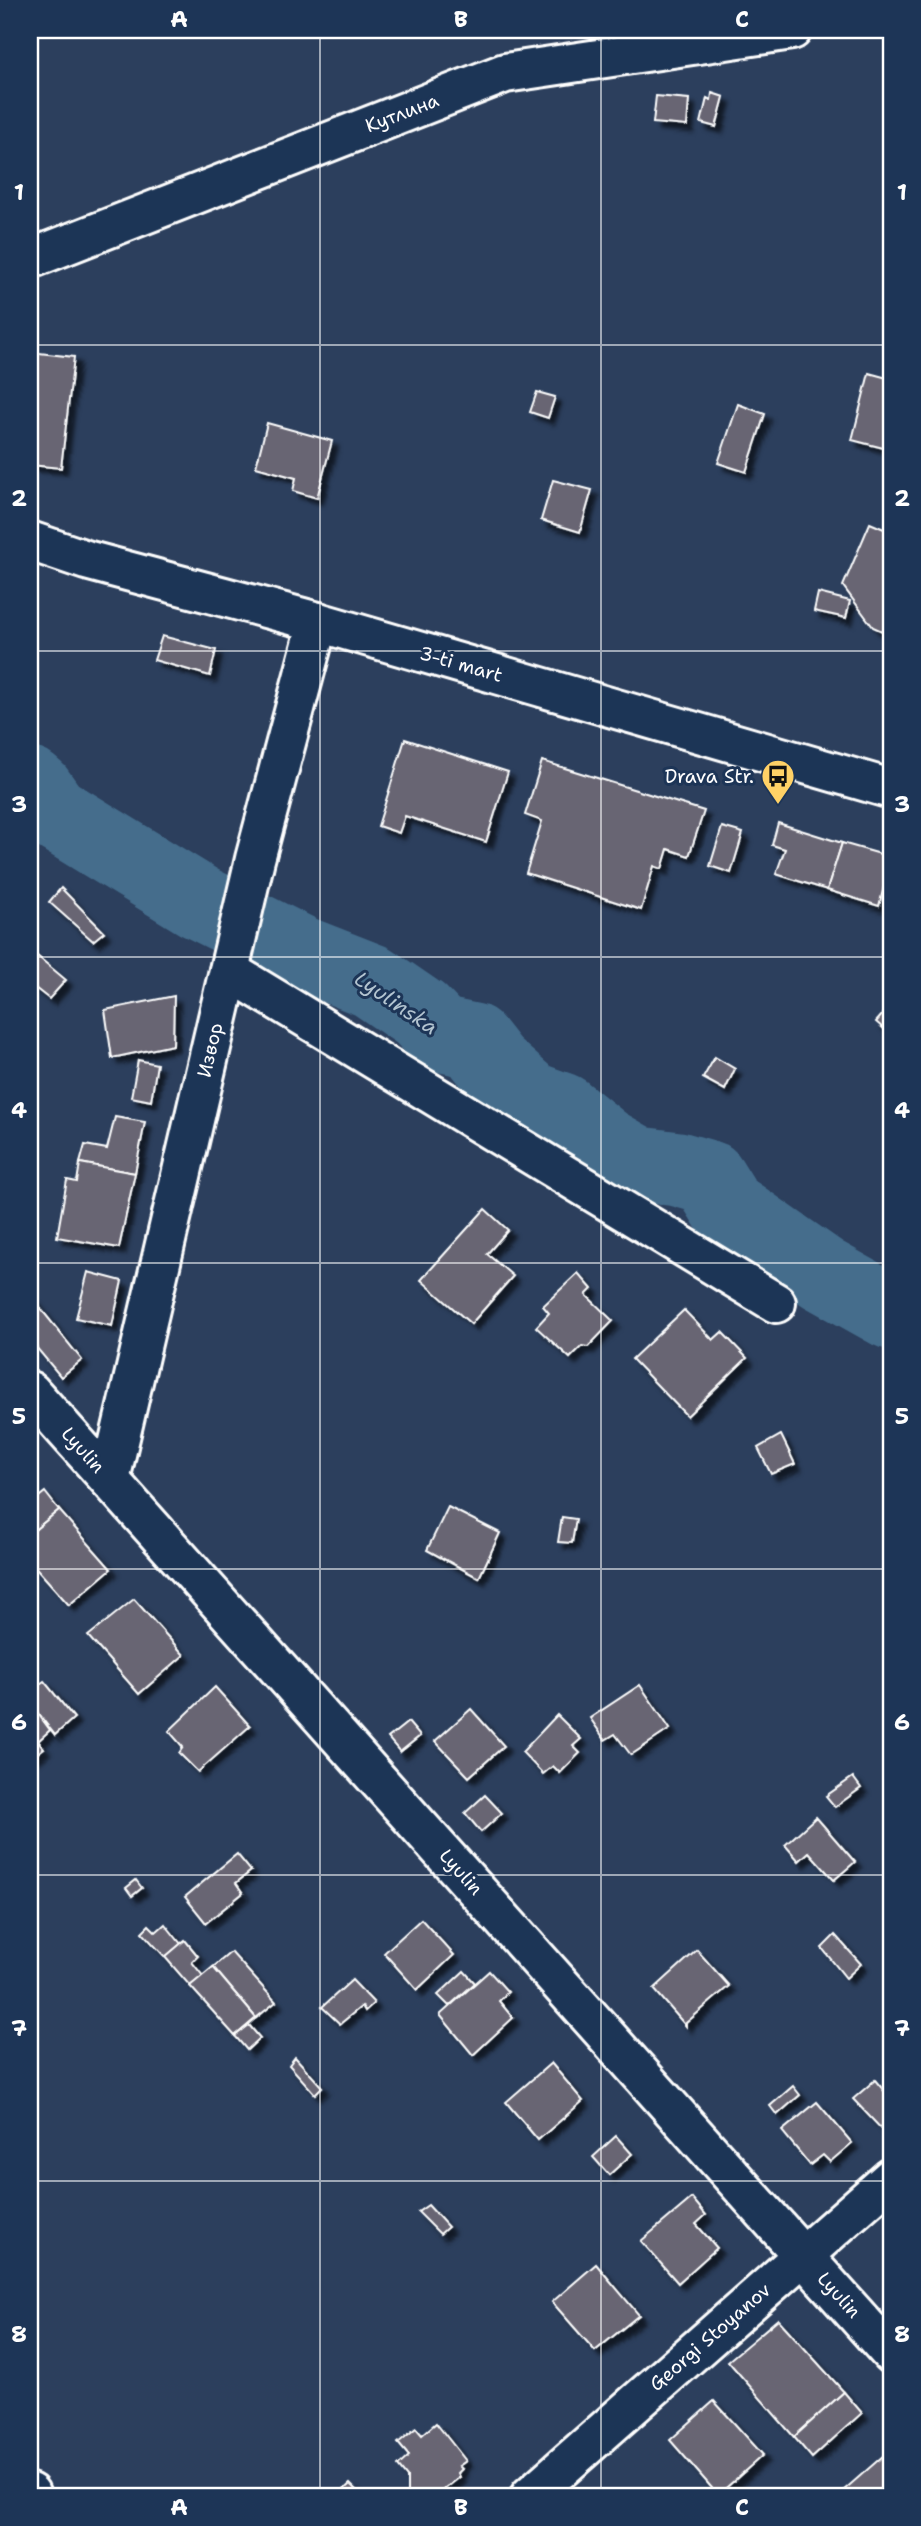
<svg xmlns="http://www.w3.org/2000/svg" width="921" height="2526" viewBox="0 0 921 2526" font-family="'Shantell Sans',sans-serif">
<defs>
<filter id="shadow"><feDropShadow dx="6" dy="6" stdDeviation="2" flood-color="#0009"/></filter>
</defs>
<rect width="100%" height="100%" fill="#2c3f5d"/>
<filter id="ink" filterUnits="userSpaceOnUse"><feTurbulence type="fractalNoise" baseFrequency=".0143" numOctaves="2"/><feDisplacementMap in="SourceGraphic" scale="14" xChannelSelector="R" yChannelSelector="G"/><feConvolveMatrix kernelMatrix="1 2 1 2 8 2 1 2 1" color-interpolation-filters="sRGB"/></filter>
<g filter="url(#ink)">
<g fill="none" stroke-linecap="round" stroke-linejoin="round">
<path stroke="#446d8c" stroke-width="75" d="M30 785 37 791 52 812 199 902 303 954 372 981 420 1014 439 1034 473 1041 492 1065 531 1099 562 1110 604 1144 639 1164 678 1169 709 1178 727 1207 823 1274 891 1312"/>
</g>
<g fill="#686573" stroke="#fff" stroke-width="2" filter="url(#shadow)">
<path d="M712 93 724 97 716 127 701 123 707 98 711 100Z"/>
<path d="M656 96 689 99 687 126 653 123Z"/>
<path d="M30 352 74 357 61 468 30 465Z"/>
<path d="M869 373 891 379V450L852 440Z"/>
<path d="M537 392 555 397 548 418 530 412Z"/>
<path d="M738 404 765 414 746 472 718 463Z"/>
<path d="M267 423 332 441 317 498 293 491 296 478 256 467Z"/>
<path d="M553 480 592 490 580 532 541 520Z"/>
<path d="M870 523 891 532V635L873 627 843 586Z"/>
<path d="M818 593 850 601 846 618 814 611Z"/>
<path d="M162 636 216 650 210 676 154 660Z"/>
<path d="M405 739 508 772 486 842 405 816 399 833 378 826Z"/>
<path d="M542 761 704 811 689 856 668 849 662 869 654 866 641 910 526 873 542 821 525 815Z"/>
<path d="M778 823 842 843 827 890 776 874 785 849 772 845Z"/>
<path d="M722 827 743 833 731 873 710 866Z"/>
<path d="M842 843 891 857V880L886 879 879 906 827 890Z"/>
<path d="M61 888 104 932 93 941 49 902Z"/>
<path d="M30 950 66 980 49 999 30 984Z"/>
<path d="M174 996 173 1045 112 1058 105 1010Z"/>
<path d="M891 1005V1035L876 1022Z"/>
<path d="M715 1057 735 1069 725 1090 703 1078Z"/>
<path d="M138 1060 157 1064 151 1101 131 1097Z"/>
<path d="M115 1117 145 1122 135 1173 80 1163 85 1145 107 1149Z"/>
<path d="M80 1163 135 1173 119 1248 57 1237 67 1180 77 1182Z"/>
<path d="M485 1209 508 1230 487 1254 513 1276 471 1324 421 1280Z"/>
<path d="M88 1272 122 1281 112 1326 76 1318Z"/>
<path d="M578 1273 592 1289 586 1295 613 1321 588 1347 582 1346 570 1358 536 1327 549 1313 543 1306Z"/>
<path d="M33 1299 82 1360 61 1377 30 1340V1302Z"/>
<path d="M684 1310 713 1340 722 1332 747 1358 687 1416 632 1359Z"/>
<path d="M781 1435 795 1464 771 1474 758 1448Z"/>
<path d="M45 1492 59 1510 30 1534V1504Z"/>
<path d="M448 1507 500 1533 479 1578 427 1550Z"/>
<path d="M59 1510 111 1569 69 1605 30 1561V1534Z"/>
<path d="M562 1517 576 1519 572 1543 558 1542Z"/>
<path d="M134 1599 184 1655 139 1694 88 1636Z"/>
<path d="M44 1681 74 1718 55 1735 30 1703V1691Z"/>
<path d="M640 1685 670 1729 631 1755 615 1734 605 1740 590 1718Z"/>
<path d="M215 1687 250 1726 198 1772 179 1753 183 1747 169 1731Z"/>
<path d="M30 1703 50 1730 38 1741 44 1748 30 1759Z"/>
<path d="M471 1709 504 1746 469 1777 435 1741Z"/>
<path d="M557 1715 581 1739 573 1746 580 1753 560 1773 553 1766 543 1774 522 1752Z"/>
<path d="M408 1722 420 1736 400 1752 388 1738Z"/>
<path d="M853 1777 861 1788 835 1807 826 1796Z"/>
<path d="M485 1795 502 1813 481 1832 465 1813Z"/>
<path d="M816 1817 855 1862 834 1880 809 1852 799 1861 785 1845Z"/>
<path d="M237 1854 251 1871 236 1883 243 1893 206 1923 185 1897Z"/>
<path d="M136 1880 142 1888 132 1896 126 1888Z"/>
<path d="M421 1919 454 1955 417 1990 384 1953Z"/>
<path d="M165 1924 181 1944 165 1957 142 1932 149 1925 156 1932Z"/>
<path d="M835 1935 861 1964 846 1978 822 1948Z"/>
<path d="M185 1940 198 1956 192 1962 203 1976 190 1986 165 1957Z"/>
<path d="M697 1950 729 1986 686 2023V2026L654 1989Z"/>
<path d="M231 1952 276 2002 256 2018 213 1967Z"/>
<path d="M213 1967 256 2018 235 2036 190 1986Z"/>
<path d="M464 1971 475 1983 449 2006 438 1995Z"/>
<path d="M489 1971 508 1992 499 2001 513 2018 473 2055 440 2015Z"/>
<path d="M352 1980 374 2003 365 2011 362 2006 340 2024 322 2007Z"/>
<path d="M249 2025 260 2038 247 2050 235 2036Z"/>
<path d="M295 2057 322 2087 315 2094 289 2065Z"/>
<path d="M551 2063 583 2101 538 2140 506 2102Z"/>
<path d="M875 2080 891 2099V2132L887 2135 853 2099Z"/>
<path d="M793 2086 800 2095 777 2115 770 2106Z"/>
<path d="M817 2102 852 2143 830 2162 823 2155 810 2165 782 2131Z"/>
<path d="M616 2136 632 2154 609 2175 593 2157Z"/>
<path d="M692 2198 706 2215 696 2224 717 2248 678 2283 641 2241Z"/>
<path d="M428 2205 448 2227 440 2234 418 2212Z"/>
<path d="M596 2264 639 2315 595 2351 552 2302Z"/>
<path d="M778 2319 844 2392 794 2437 728 2361Z"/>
<path d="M844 2392 862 2413 812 2458 794 2437Z"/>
<path d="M714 2401 763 2455 718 2495 670 2440Z"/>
<path d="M436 2423 466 2461 459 2466 462 2469 458 2473 460 2477 436 2496H410L407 2492V2477L398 2466 409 2456 398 2443 416 2428 422 2435Z"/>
<path d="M891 2449V2496H849L844 2490Z"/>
<path d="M350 2484 362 2496H337Z"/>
</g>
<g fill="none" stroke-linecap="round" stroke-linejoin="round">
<defs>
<g id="minor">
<path d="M30 259 505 73 792 30"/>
<path d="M229 971 776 1303"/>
<path d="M30 1391 891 2354"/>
<path d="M110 1480 255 859 318 622"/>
<path d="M530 2496 891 2178"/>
</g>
<g id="tertiary">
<path d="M30 541 86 560 318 622 891 789"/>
<path d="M30 2493 31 2496"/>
</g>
</defs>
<use href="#minor" stroke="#fff" stroke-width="44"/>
<use href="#tertiary" stroke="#fff" stroke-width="44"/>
<use href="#minor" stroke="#1d3557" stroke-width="38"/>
<use href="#tertiary" stroke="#1d3557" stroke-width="38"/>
</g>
</g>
<path fill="none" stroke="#fff" stroke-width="2" stroke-opacity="0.55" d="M320 30V2496M601 30V2496M30 345H891M30 651H891M30 957H891M30 1263H891M30 1569H891M30 1875H891M30 2181H891"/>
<defs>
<symbol id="bus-pin" viewBox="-11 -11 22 30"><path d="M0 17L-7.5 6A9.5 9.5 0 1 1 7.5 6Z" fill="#ffd166" stroke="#1d3557"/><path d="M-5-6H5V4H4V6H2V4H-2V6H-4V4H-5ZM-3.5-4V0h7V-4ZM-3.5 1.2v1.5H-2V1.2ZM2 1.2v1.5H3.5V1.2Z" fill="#111"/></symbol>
</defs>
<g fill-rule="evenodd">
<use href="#bus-pin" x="759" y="757" width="38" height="52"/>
</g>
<g text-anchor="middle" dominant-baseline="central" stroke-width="6" stroke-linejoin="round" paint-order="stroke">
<g font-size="19" fill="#fff" stroke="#1d3557">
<text transform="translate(402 113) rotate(-21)">Кутлина</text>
<text transform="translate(461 664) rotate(16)">3-ti mart</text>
<text transform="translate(210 1050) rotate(-77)">Извор</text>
<text transform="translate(83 1450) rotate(48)">Lyulin</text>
<text transform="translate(461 1872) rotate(48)">Lyulin</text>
<text transform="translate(839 2295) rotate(48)">Lyulin</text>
<text transform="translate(710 2337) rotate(-41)">Georgi Stoyanov</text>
</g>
<g font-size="19" fill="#fff" stroke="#1d3557" text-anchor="end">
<text x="754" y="776">Drava Str.</text>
</g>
<g font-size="21" font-style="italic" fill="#b4c5d1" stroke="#1d3557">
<text transform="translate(396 1003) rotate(34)">Lyulinska</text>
</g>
</g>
<rect width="921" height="2526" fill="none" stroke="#1d3557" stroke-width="77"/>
<rect x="38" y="38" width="845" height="2450" fill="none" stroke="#fff" stroke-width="2.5"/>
<g font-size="23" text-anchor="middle" font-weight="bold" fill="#fff">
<text x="179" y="27">A</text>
<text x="461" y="27">B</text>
<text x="742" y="27">C</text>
<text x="19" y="200">1</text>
<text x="902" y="200">1</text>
<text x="19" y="506">2</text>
<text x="902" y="506">2</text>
<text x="19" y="812">3</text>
<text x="902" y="812">3</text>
<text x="19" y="1118">4</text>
<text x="902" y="1118">4</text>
<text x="19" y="1424">5</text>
<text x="902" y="1424">5</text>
<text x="19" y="1730">6</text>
<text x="902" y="1730">6</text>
<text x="19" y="2036">7</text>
<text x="902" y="2036">7</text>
<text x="19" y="2342">8</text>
<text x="902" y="2342">8</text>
<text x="179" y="2515">A</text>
<text x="461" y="2515">B</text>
<text x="742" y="2515">C</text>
</g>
</svg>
